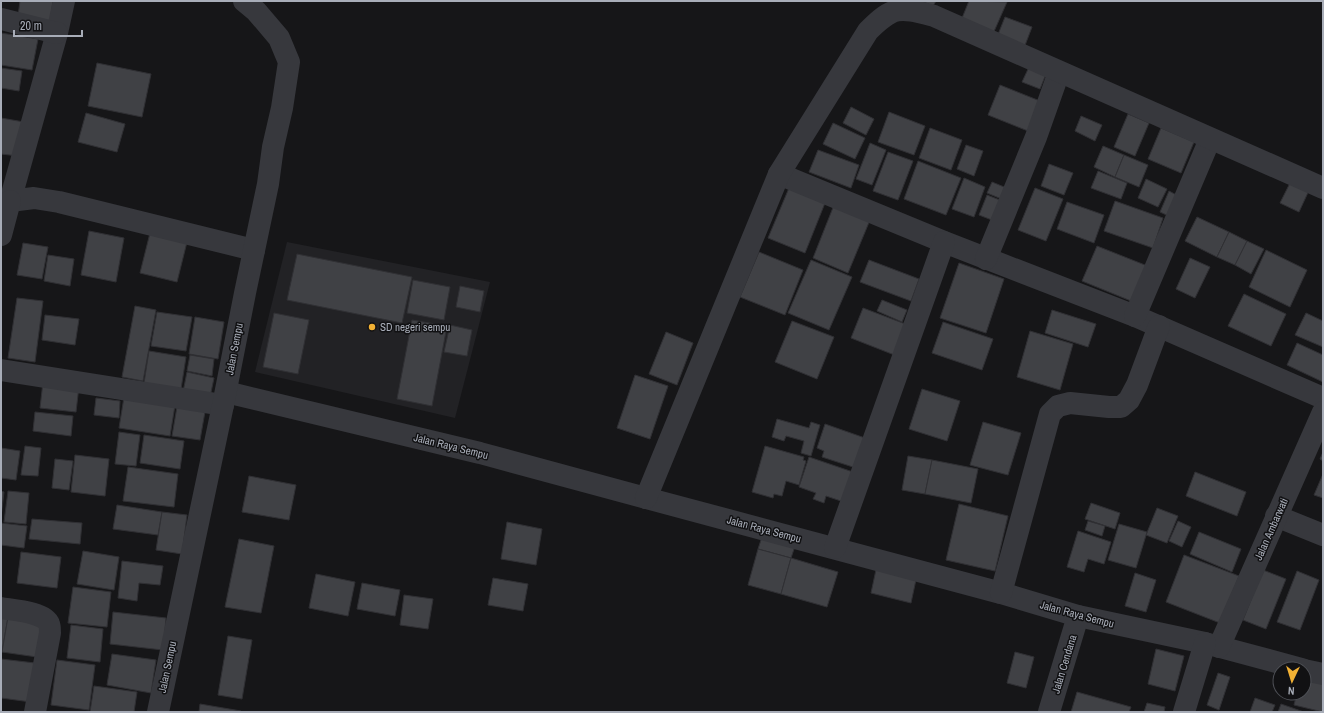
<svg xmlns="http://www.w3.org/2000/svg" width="1324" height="713" viewBox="0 0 1324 713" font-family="'Archivo Narrow',sans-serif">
<rect width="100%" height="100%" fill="#161618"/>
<path fill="#222225" d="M287 242 490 282 455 418 255 372Z"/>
<g fill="#404145" stroke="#303034">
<path d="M20 1H53L50 21 18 16Z"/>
<path d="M921 1H936L933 6Z"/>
<path d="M969 1 1007 2 992 36 960 23Z"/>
<path d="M1005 17 1032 27 1024 48 997 37Z"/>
<path d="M1 33 38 39 32 70 1 65Z"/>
<path d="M97 63 151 74 142 117 88 106Z"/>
<path d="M1029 67 1046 74 1040 89 1022 82Z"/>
<path d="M1 68 22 71 19 91 1 88Z"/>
<path d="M1000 85 1040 101 1028 131 988 115Z"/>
<path d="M851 107 874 119 866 135 843 123Z"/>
<path d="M889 112 925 126 914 155 878 142Z"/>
<path d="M86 113 125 124 117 152 78 142Z"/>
<path d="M1128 114 1149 123 1135 156 1114 147Z"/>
<path d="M1081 116 1102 125 1095 141 1075 131Z"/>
<path d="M1 118 24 122 18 156 1 154Z"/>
<path d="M833 123 865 138 855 159 823 144Z"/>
<path d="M930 128 962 140 951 170 919 158Z"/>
<path d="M1161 128 1194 142 1181 173 1148 159Z"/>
<path d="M870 143 886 150 872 185 856 179Z"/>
<path d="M966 145 983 151 974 176 957 169Z"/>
<path d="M1103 146 1124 155 1115 177 1094 167Z"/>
<path d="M818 150 859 165 851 188 809 172Z"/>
<path d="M888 152 913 161 898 200 873 191Z"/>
<path d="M1124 155 1148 165 1139 187 1115 177Z"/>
<path d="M918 161 961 178 946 215 904 199Z"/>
<path d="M1049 164 1073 173 1064 195 1041 186Z"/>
<path d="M1098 171 1127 183 1121 199 1091 188Z"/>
<path d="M1293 177 1311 186 1299 212 1280 203Z"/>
<path d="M964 178 985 187 974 217 952 209Z"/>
<path d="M1146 179 1167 189 1158 207 1138 198Z"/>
<path d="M992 182 1009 189 1004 200 987 193Z"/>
<path d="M789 188 825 203 805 253 768 238Z"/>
<path d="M1035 188 1063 199 1046 241 1018 230Z"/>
<path d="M1169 191 1182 198 1173 218 1160 212Z"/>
<path d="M987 195 1005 202 997 222 979 215Z"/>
<path d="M1115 201 1163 218 1153 248 1104 231Z"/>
<path d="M1067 202 1104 215 1094 243 1057 229Z"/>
<path d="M834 205 870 220 848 273 813 258Z"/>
<path d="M1197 217 1229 232 1217 257 1185 241Z"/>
<path d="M89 231 124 238 116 282 81 275Z"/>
<path d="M1229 232 1247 241 1235 265 1217 257Z"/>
<path d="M150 233 187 242 177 282 140 273Z"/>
<path d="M1247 241 1264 249 1251 274 1235 265Z"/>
<path d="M23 243 48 247 42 279 17 275Z"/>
<path d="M1097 246 1150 267 1136 303 1082 281Z"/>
<path d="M1266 250 1307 270 1290 307 1249 287Z"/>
<path d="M759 252 803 270 785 315 740 297Z"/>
<path d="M297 254 412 277 402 323 287 300Z"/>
<path d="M48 255 74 259 70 286 44 281Z"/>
<path d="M1190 258 1210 267 1195 298 1176 289Z"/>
<path d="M811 260 852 277 829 330 788 313Z"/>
<path d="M869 260 919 279 911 301 860 282Z"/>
<path d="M959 263 1004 279 986 333 940 318Z"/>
<path d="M413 280 450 287 444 320 407 313Z"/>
<path d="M460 286 484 291 480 312 456 307Z"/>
<path d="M1244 294 1286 314 1271 346 1228 326Z"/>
<path d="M17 298 43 301 35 362 8 358Z"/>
<path d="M882 300 907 310 902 322 877 311Z"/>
<path d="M135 306 156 310 143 381 122 377Z"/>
<path d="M863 308 908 325 897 356 851 338Z"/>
<path d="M1052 310 1096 324 1088 347 1045 333Z"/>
<path d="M157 312 192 317 186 351 151 346Z"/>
<path d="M274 313 309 320 298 374 263 367Z"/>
<path d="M1306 313 1323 321V347L1295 335Z"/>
<path d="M45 315 79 319 75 345 42 340Z"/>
<path d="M195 317 224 322 218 359 189 354Z"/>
<path d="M412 320 447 326 432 406 397 399Z"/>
<path d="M792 321 834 337 817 379 775 362Z"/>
<path d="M943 322 993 339 982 370 932 353Z"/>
<path d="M450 325 472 330 467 356 444 352Z"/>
<path d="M1030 331 1073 344 1060 390 1017 377Z"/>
<path d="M666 332 693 343 677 385 649 374Z"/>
<path d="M1297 343 1323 355V382L1287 365Z"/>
<path d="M149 351 186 357 181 389 144 383Z"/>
<path d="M190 355 214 359 212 376 187 371Z"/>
<path d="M187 372 214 378 210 397 183 392Z"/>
<path d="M635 375 668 386 650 439 617 428Z"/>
<path d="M43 382 79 386 76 412 40 408Z"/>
<path d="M922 389 960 401 947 441 909 429Z"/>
<path d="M125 391 176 399 170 436 119 428Z"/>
<path d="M96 398 120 401 119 418 94 415Z"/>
<path d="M178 401 206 406 200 440 172 436Z"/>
<path d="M35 412 73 416 71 436 33 431Z"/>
<path d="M777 419 809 428 811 422 820 425 811 456 801 453 804 441 786 436 784 441 772 437Z"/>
<path d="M983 422 1021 433 1008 475 970 465Z"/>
<path d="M825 424 865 438 856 468 822 457 824 451 817 448Z"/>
<path d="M119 432 140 435 136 466 115 464Z"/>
<path d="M144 435 184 441 180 469 140 463Z"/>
<path d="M25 446 41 448 38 476 21 475Z"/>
<path d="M765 446 804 457 803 460 806 461 799 485 786 481 782 496 774 494 773 498 752 492Z"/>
<path d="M1 448 20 451 16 480 1 478Z"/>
<path d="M1323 452V461L1320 459Z"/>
<path d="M75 455 109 459 105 496 71 492Z"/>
<path d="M908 456 932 460 925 494 902 490Z"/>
<path d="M809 457 853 472 844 502 826 496 824 503 813 499 816 493 799 487Z"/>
<path d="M55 459 73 461 69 490 52 488Z"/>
<path d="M932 460 978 469 971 503 925 494Z"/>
<path d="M128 467 178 474 174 507 123 501Z"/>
<path d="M1195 472 1246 492 1237 516 1186 496Z"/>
<path d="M1323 474V498L1314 495Z"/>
<path d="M249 476 296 485 289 520 242 512Z"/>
<path d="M1 491 4 492 1 517Z"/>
<path d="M8 491 29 493 26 524 4 522Z"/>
<path d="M1091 503 1120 513 1115 529 1085 519Z"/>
<path d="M959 504 1008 516 995 571 946 560Z"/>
<path d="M117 505 162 512 158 535 113 529Z"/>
<path d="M1157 508 1178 516 1167 543 1146 535Z"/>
<path d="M162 512 187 515 182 554 156 550Z"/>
<path d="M32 519 82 523 80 544 29 539Z"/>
<path d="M1088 521 1105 526 1102 536 1085 530Z"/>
<path d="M1178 521 1191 527 1182 547 1169 541Z"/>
<path d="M507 522 542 529 536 565 501 559Z"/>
<path d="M1 523 27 526 24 548 1 545Z"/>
<path d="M1119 524 1147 532 1136 568 1108 560Z"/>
<path d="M1078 531 1111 542 1104 564 1088 559 1084 572 1067 567Z"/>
<path d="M1199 532 1241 549 1232 572 1190 554Z"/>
<path d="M763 534 796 543 791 558 758 549Z"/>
<path d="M239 539 274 546 261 613 225 607Z"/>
<path d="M758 549 791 558 781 594 748 585Z"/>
<path d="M83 551 119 557 114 590 77 584Z"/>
<path d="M21 552 61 557 57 588 17 583Z"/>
<path d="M1184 555 1239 576 1220 623 1166 602Z"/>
<path d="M791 558 838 572 827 607 781 594Z"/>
<path d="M122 561 163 566 160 585 139 583 137 601 118 598Z"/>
<path d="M877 565 917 575 911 603 871 593Z"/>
<path d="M1263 570 1286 579 1266 629 1243 620Z"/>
<path d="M1297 571 1319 580 1300 630 1277 622Z"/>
<path d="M1135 573 1156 580 1146 612 1125 606Z"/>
<path d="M316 574 355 582 348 616 309 608Z"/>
<path d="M493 578 528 584 523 611 488 605Z"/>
<path d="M362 583 400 590 395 616 357 609Z"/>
<path d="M73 587 111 592 107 627 68 623Z"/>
<path d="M404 595 433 599 428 629 400 625Z"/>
<path d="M113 612 166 618 163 650 110 644Z"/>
<path d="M1 616 8 617 2 652H1Z"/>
<path d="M8 617 42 622 37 657 2 652Z"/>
<path d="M71 625 103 629 100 662 67 658Z"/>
<path d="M228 636 252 640 242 699 218 695Z"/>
<path d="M1156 649 1184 656 1175 691 1148 684Z"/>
<path d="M1015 652 1034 657 1026 688 1007 683Z"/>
<path d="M112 654 156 660 151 693 107 685Z"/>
<path d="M1 659 35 663 31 702 1 698Z"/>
<path d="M57 660 95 665 89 710 51 705Z"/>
<path d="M1218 673 1230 677 1219 710 1207 705Z"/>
<path d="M1304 676 1323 681V712L1294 705 1297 693H1304Z"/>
<path d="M94 686 137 692 134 712H90Z"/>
<path d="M1077 692 1131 707 1129 712H1071Z"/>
<path d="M1255 698 1275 705 1272 712H1250Z"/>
<path d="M1147 703 1165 707 1164 712H1144Z"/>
<path d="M200 704 241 711V712H199Z"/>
<path d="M1281 704 1304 712H1278Z"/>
</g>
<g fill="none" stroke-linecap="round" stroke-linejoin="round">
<g stroke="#37383d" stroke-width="22">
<path d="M64 1 57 33 10 201 34 198 59 202 254 250"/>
<path d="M1 19 57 33"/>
<path d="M779 174 944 242 1135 316 1323 398"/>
<path d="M1 235 10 201"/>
<path d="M986 259 1036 137 1059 72"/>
<path d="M1135 316 1210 139"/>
<path d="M1 370 223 405"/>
<path d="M226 392 480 453 646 498 1001 593 1078 616 1205 643 1302 669"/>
<path d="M646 498 779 174 868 31C894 5 899 7 934 16L1323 188"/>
<path d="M1276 516 1323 535"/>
<path d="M835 548 944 242"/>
<path d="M1001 593 1050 414 1058 406 1070 403 1109 407H1121L1129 400 1137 385 1159 326"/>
<path d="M1 608C12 610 45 612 49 624 50 626 50 631 50 633L35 712"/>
<path d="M1219 647 1323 412"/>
<path d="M1304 670 1323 674"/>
<path d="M158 712 223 405 245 293 268 184 273 147 282 108 289 62 279 38 256 11 244 1"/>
<path d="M1049 712 1078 616"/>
<path d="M1184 712 1205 643"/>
</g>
</g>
<circle fill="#f2b134" stroke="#111113" stroke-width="1.5" cx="372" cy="327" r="4"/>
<g text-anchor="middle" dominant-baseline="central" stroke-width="3" stroke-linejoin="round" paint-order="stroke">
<g font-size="11" fill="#a8adb8" stroke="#111113" text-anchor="start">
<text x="380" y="327">SD negeri sempu</text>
</g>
<g font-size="11" fill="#a8adb8" stroke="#111113">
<text transform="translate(234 349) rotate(-79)">Jalan Sempu</text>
<text transform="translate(451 446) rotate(14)">Jalan Raya Sempu</text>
<text transform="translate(764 529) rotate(15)">Jalan Raya Sempu</text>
<text transform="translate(1271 529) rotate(-66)">Jalan Ambarwati</text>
<text transform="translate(1077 614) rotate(15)">Jalan Raya Sempu</text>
<text transform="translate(1064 664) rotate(-73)">Jalan Cendana</text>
<text transform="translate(167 667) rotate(-78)">Jalan Sempu</text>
</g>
</g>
<rect width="1324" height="713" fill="none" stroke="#a8adb8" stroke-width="4"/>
<g transform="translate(1292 681) rotate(184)"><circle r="19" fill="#111113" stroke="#4d4f55"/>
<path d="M0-3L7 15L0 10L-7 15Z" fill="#f2b134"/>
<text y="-6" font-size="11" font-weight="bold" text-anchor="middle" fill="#a8adb8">N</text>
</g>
<path d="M14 30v6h68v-6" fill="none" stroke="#a8adb8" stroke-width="2"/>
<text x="20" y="30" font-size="12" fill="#a8adb8" stroke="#111113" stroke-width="3" paint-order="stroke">20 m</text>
</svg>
